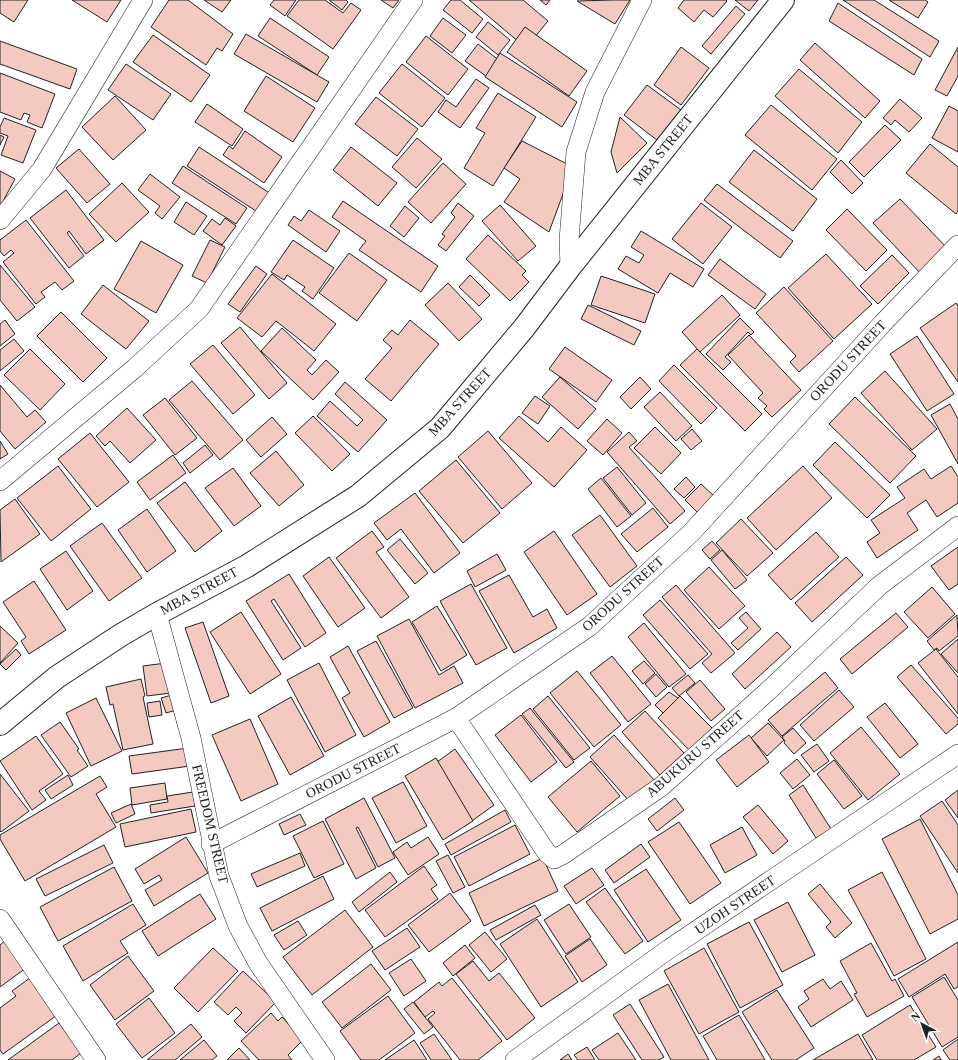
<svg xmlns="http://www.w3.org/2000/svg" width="958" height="1060" viewBox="0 0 958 1060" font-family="Georgia,serif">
<rect width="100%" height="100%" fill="#fff"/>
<g fill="#f3c9c0" stroke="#222">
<path d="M0 0H28L14 22 0 13Z"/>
<path d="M72 0H121L107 22Z"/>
<path d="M169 0H188L233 34 222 51 217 48 206 65 151 27Z"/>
<path d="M204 0H231L222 12Z"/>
<path d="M274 0H296L285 16 270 5Z"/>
<path d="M299 0H325L343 13 351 3 361 10 333 49 287 16Z"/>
<path d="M329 0H346L348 2 342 10Z"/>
<path d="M381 0H399L393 8Z"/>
<path d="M451 0H460L483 19 472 33 443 10Z"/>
<path d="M469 0H523L548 21 526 48Z"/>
<path d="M540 0H550L546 5Z"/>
<path d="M613 0H630L615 24 577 1Z"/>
<path d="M684 0H726L727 1 713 17 704 10 694 22 678 8Z"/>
<path d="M735 0H758L749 11Z"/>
<path d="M843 0H874L939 41 930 57Z"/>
<path d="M889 0H925L928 2 918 18Z"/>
<path d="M838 3 922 59 914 75 829 21Z"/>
<path d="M736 6 745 14 711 54 702 46Z"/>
<path d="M270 18 329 57 317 75 258 36Z"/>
<path d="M443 18 466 35 452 53 430 36Z"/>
<path d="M488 22 510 40 498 55 476 37Z"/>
<path d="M525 27 587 71 569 96 507 52Z"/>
<path d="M246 34 329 82 317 102 234 54Z"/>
<path d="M153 35 210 75 191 102 133 62Z"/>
<path d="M426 36 468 69 448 95 406 62Z"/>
<path d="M0 41 77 69 70 89 0 64Z"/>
<path d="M815 43 880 101 865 118 800 60Z"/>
<path d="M478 44 509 68 497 84 465 61Z"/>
<path d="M681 47 709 68 681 105 654 85Z"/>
<path d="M958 47V76L947 96 935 90Z"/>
<path d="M500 53 577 102 562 127 485 77Z"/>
<path d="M126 64 171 94 153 120 108 90Z"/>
<path d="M402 64 445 98 422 127 379 93Z"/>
<path d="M799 69 862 122 838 153 775 96Z"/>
<path d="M0 73 55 94 42 128 27 122 30 115 24 113 21 120 0 112Z"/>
<path d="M266 76 315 108 293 142 244 111Z"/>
<path d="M476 79 489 88 460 128 438 112 446 100 456 107Z"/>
<path d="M647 85 681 110 657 140 624 115Z"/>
<path d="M498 93 536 117 493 186 464 168 485 133 476 128Z"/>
<path d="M115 96 146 130 113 160 82 127Z"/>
<path d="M376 97 418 129 397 156 355 124Z"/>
<path d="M900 99 922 118 909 132 895 120 891 125 883 118Z"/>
<path d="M207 104 243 129 232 146 195 122Z"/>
<path d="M771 105 837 159 812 190 745 135Z"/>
<path d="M949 106 958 111V152L932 138Z"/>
<path d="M620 117 647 143 617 173 611 152Z"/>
<path d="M4 118 36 130 23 163 1 155 8 136 0 133V127Z"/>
<path d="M885 125 901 140 864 177 849 162Z"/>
<path d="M245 131 282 157 264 183 223 155 229 146 233 149Z"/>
<path d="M0 135 4 137 0 145Z"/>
<path d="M417 138 442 159 416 188 392 167Z"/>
<path d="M522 141 573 167 549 232 504 202 520 179 504 168Z"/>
<path d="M930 144 958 167V211L956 214 906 173Z"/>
<path d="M199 147 271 194 259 213 187 166Z"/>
<path d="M351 147 397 183 378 206 333 170Z"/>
<path d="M79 149 110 184 87 203 56 168Z"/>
<path d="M754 150 817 199 793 231 729 182Z"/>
<path d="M841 160 863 183 852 194 830 172Z"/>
<path d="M443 163 466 184 431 223 408 202Z"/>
<path d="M183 166 247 208 236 224 172 183Z"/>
<path d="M0 171 15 179 1 205H0Z"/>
<path d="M150 174 180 197 162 219 155 213 160 206 138 190Z"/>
<path d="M122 183 149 212 116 242 89 214Z"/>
<path d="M717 184 793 241 780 258 704 200Z"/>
<path d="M66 190 104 240 86 254 69 231 67 233 84 256 69 268 30 218Z"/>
<path d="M900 199 949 250 922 275 873 223Z"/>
<path d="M343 201 438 266 421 292 359 250 366 241 332 217Z"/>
<path d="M186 202 207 216 194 235 174 222Z"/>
<path d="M458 203 474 216 446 251 438 245 445 236 442 234 455 217 451 213Z"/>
<path d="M701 203 732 227 703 264 672 239Z"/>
<path d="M500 205 536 246 518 261 482 221Z"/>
<path d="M405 206 419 218 404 237 390 226Z"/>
<path d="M847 209 887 250 866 271 826 230Z"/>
<path d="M309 210 340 231 326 252 288 225 294 216 301 221Z"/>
<path d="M225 218 236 226 222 245 203 231 212 219 220 225Z"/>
<path d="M26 220 74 281 62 290 55 282 41 292 45 297 36 304 3 262 14 253 11 250 4 256 0 251V240Z"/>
<path d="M641 231 704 269 693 287 670 273 658 293 618 269 626 256 639 263 644 255 631 247Z"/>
<path d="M488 235 526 271 522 275 529 282 510 301 466 259Z"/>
<path d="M210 240 225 247 207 283 192 276Z"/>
<path d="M293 240 334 268 313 299 302 291 305 287 287 275 284 280 271 272Z"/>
<path d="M141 241 183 265 156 313 114 289Z"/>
<path d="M349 253 387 280 357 321 319 293Z"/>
<path d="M826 254 872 304 834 339 788 288Z"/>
<path d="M892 255 909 273 878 304 860 286Z"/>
<path d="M720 259 766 294 755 309 708 275Z"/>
<path d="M0 265 35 307 17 321 0 300Z"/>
<path d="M256 266 267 274 240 312 228 304Z"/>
<path d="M272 274 336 324 314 351 276 321 262 337 237 318Z"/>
<path d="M470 275 490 295 479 306 459 287Z"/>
<path d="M601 276 655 294 645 323 591 305Z"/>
<path d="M448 283 482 319 459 341 425 305Z"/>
<path d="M103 285 149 321 126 349 81 314Z"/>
<path d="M784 287 833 341 799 372 790 362 796 356 756 313Z"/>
<path d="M722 295 740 315 700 352 682 332Z"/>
<path d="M956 303 958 306V382L920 328Z"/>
<path d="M588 305 641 331 634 345 581 319Z"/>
<path d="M61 312 107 358 83 382 37 336Z"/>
<path d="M740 318 754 332 751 335 748 332 725 357 731 362 723 370 706 354Z"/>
<path d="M5 320 15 334 0 346V324Z"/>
<path d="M410 320 439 344 391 401 365 379 392 348 383 340 392 330 398 335Z"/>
<path d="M240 327 287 383 269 399 221 343Z"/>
<path d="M282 328 316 360 307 370 312 375 326 360 339 372 313 400 261 351Z"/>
<path d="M749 335 801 390 772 417 764 409 767 406 758 398 763 393 728 355Z"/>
<path d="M917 336 954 394 927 411 890 354Z"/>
<path d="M14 339 24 351 0 371V350Z"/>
<path d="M213 345 255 395 233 414 190 364Z"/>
<path d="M565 347 612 380 596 402 549 369Z"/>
<path d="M30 349 65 384 40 410 4 375Z"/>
<path d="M697 349 762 414 745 431 680 365Z"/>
<path d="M674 365 717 408 701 424 659 381Z"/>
<path d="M885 371 937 429 912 450 861 393Z"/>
<path d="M560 377 596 409 578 429 542 397Z"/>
<path d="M640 377 651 389 631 409 620 397Z"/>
<path d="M192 381 243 440 220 460 169 400Z"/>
<path d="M345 382 387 420 358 452 317 416 330 401 357 426 363 420 335 394Z"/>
<path d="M0 385 27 417 35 410 46 422 15 449 0 431Z"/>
<path d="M660 392 692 426 676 441 644 407Z"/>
<path d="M535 396 550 406 538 424 522 413Z"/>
<path d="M855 397 916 456 890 483 829 424Z"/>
<path d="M165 398 197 438 175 455 143 415Z"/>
<path d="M950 404 958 419V464L931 415Z"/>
<path d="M127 408 156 440 130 463 110 441 105 446 96 436Z"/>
<path d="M313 416 350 454 332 471 295 433Z"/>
<path d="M519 416 548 442 561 427 587 450 554 487 499 438Z"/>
<path d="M272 417 287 434 261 457 246 440Z"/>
<path d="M607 419 622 433 603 455 587 441Z"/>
<path d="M655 427 681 453 661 474 634 448Z"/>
<path d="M692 429 702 441 691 450 681 439Z"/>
<path d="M488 431 532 483 502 509 458 457Z"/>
<path d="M629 432 637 441 629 447 685 511 670 524 607 452Z"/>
<path d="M90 433 129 482 97 507 58 459Z"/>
<path d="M0 441 8 454 0 459Z"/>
<path d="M835 442 890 495 867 518 813 465Z"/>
<path d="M205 445 213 455 190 473 183 463Z"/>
<path d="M276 451 304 485 279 506 250 473Z"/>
<path d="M173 455 186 473 150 500 137 482Z"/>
<path d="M456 460 500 513 463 543 419 491Z"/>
<path d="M58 466 91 509 51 541 17 498Z"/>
<path d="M803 466 832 498 776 550 747 518Z"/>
<path d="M951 466 958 477V503L937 517 926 500 907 513 918 530 877 558 867 542 880 533 871 520 905 498 897 487 924 469 931 479Z"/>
<path d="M617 467 646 503 632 515 603 478Z"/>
<path d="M233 468 261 506 234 526 205 488Z"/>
<path d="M686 477 695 487 684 498 674 489Z"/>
<path d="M601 478 631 516 617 527 588 489Z"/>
<path d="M185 482 222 531 195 552 157 503Z"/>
<path d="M701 484 714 496 698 513 685 500Z"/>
<path d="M415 493 460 553 434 573 401 529 387 540 374 523Z"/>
<path d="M15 499 40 534 1 562 0 510Z"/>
<path d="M653 508 668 527 637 552 621 534Z"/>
<path d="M147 509 176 551 147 572 118 530Z"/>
<path d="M600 515 637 566 610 587 572 535Z"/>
<path d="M741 519 773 553 747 576 716 543Z"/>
<path d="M102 523 142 578 109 601 70 546Z"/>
<path d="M372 531 384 547 376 552 409 597 381 618 336 558Z"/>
<path d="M554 531 597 594 567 615 524 552Z"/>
<path d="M816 532 839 557 791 600 768 575Z"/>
<path d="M400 539 428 573 415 584 387 550Z"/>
<path d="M712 541 720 550 710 559 702 550Z"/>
<path d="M958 547V584L949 590 931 566Z"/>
<path d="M722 550 747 580 735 589 711 560Z"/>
<path d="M66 551 93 591 67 610 40 569Z"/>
<path d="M497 554 506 570 475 587 467 571Z"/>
<path d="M329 557 365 608 338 627 303 576Z"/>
<path d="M846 557 863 575 812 622 795 603Z"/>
<path d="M709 567 745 606 719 629 684 590Z"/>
<path d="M289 574 326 633 305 647 274 599 271 601 301 648 283 660 246 601Z"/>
<path d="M509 575 533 617 547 609 557 628 514 653 479 591Z"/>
<path d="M34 581 66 630 29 654 21 641 26 637 3 602Z"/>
<path d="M471 584 507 648 476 665 440 601Z"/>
<path d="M676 585 735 653 711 673 702 663 712 654 662 597Z"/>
<path d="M932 587 955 614 928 638 904 612Z"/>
<path d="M660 600 708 654 690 669 643 615Z"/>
<path d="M437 606 467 655 441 671 412 622Z"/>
<path d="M241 612 281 674 250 694 210 632Z"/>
<path d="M746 612 761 629 738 650 731 643 748 628 739 618Z"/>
<path d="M896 613 908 627 852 674 840 659Z"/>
<path d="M957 615 958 636 939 651 937 648 934 650 927 641Z"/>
<path d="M409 619 439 675 454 666 463 683 415 708 377 636Z"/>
<path d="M203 622 229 696 211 703 185 628Z"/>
<path d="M644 623 686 674 669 687 628 637Z"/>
<path d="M0 626 18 643 0 663Z"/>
<path d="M777 632 791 647 745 689 732 674Z"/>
<path d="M958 639V673L941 654Z"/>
<path d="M376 641 413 708 394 718 357 651Z"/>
<path d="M348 646 390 722 364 737 342 698 350 693 330 657Z"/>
<path d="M16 649 21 655 6 670 0 664Z"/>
<path d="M936 649 958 677V714L918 663Z"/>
<path d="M612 656 651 704 628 722 590 673Z"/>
<path d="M644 661 655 673 643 684 632 671Z"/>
<path d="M166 663 171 693 147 696 143 666Z"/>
<path d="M319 663 356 735 325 752 287 680Z"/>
<path d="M911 665 958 718V724L946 734 897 677Z"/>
<path d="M577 671 621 725 594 747 550 693Z"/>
<path d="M825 672 838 688 782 736 768 720Z"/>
<path d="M656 674 667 687 656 697 645 684Z"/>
<path d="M688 675 695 683 679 696 672 688Z"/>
<path d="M141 679 145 696 143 697 153 744 123 750 113 704 110 705 106 687Z"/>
<path d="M700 680 725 709 711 721 686 692Z"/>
<path d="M839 690 854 707 814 741 800 725Z"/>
<path d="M669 692 678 698 663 713 655 705Z"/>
<path d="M175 694 180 709 166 713 161 698Z"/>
<path d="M548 696 590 748 574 760 533 709Z"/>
<path d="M680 696 715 731 692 753 658 718Z"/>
<path d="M291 697 324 756 290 775 258 716Z"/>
<path d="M96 698 122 751 91 766 66 713Z"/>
<path d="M160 701 162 715 149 717 147 703Z"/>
<path d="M885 703 918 744 900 758 867 717Z"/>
<path d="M530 708 574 762 566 768 522 714Z"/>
<path d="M645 711 684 753 660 775 622 732Z"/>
<path d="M521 715 557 762 531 782 495 735Z"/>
<path d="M250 719 278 784 241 801 212 735Z"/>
<path d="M60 722 79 749 77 750 88 766 71 777 41 735Z"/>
<path d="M768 723 784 740 767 756 751 738Z"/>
<path d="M861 727 900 774 868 800 830 753Z"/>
<path d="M793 728 806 743 794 754 784 743 785 741 782 737Z"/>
<path d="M614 735 655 781 630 802 590 757Z"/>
<path d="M749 735 769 762 737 787 716 760Z"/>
<path d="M36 736 63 774 39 791 46 800 32 810 0 761Z"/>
<path d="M817 744 829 761 814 772 801 755Z"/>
<path d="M188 748 190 766 132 774 129 756Z"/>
<path d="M455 749 494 805 465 826 426 770Z"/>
<path d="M436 758 473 821 443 840 405 776Z"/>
<path d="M797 759 810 775 793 789 780 773Z"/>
<path d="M834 760 862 796 844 809 817 774Z"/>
<path d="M591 761 620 796 577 832 548 797Z"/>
<path d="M0 774 29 811 1 832 0 831Z"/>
<path d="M68 775 73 785 51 799 45 790Z"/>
<path d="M100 776 107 787 96 794 116 827 25 881 0 839V835Z"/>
<path d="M403 782 427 826 396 843 372 798Z"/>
<path d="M165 783 167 799 132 805 130 788Z"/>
<path d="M803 785 831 829 816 838 789 795Z"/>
<path d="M958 790V818L945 800Z"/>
<path d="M193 792 195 806 151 813 150 805 168 802 167 796Z"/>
<path d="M364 798 395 858 378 867 358 827 356 828 376 868 356 879 325 819Z"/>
<path d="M675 798 684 810 657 831 648 819Z"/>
<path d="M942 801 958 825V873L920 816Z"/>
<path d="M131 804 135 814 116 823 111 813Z"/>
<path d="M758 805 788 841 773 854 743 817Z"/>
<path d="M191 809 196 832 125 847 120 824Z"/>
<path d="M505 810 511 822 451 855 445 844Z"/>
<path d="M300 814 306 825 284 835 279 824Z"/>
<path d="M920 819 958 895V919L930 934 882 839Z"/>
<path d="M323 821 344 864 314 878 293 836Z"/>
<path d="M679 822 721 883 690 904 648 842Z"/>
<path d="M515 825 530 854 469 886 454 857Z"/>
<path d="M742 827 757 855 725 873 710 845Z"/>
<path d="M186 837 208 873 154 906 145 890 162 880 159 875 144 884 135 869Z"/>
<path d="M428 837 439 854 408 875 393 852 407 842 411 848Z"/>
<path d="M641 844 650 857 614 883 605 870Z"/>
<path d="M104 845 113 863 45 896 36 879Z"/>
<path d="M300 853 305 866 257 887 251 874Z"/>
<path d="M448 855 465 887 453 893 436 861Z"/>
<path d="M543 858 558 891 484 926 469 893Z"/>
<path d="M424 866 437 885 431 889 438 899 385 937 365 910Z"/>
<path d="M114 867 132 901 58 941 40 907Z"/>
<path d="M592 868 604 885 576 904 564 886Z"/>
<path d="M646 869 681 920 648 942 614 890Z"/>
<path d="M390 872 397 882 359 912 352 902Z"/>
<path d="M882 872 926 959 894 976 848 890Z"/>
<path d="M323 876 334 899 272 931 260 908Z"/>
<path d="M820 884 852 923 835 938 826 927 831 922 808 894Z"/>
<path d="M605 888 643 941 625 954 586 902Z"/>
<path d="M450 893 471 921 429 952 408 925Z"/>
<path d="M200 894 216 919 158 956 142 931Z"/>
<path d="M788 902 815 955 782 972 754 920Z"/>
<path d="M133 904 146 925 120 941 128 953 83 981 63 946Z"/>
<path d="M569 904 591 937 566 954 544 920Z"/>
<path d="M535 905 541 915 496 940 490 930Z"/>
<path d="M345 910 373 947 312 995 283 957Z"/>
<path d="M537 919 578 982 541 1007 500 944Z"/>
<path d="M298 921 307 935 284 950 274 935Z"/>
<path d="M749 922 783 985 740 1008 707 944Z"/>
<path d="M407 928 420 947 385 970 372 951Z"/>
<path d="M485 932 507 959 491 972 469 945Z"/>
<path d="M590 939 607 965 582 982 565 956Z"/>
<path d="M6 940 26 968 0 987V945Z"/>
<path d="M958 942V987L954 989 945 974 909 997 898 979Z"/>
<path d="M871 943 892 981 895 979 904 996 867 1017 854 994 857 993 840 961Z"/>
<path d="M465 945 475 958 453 976 443 963Z"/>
<path d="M213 948 238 971 198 1012 174 988Z"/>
<path d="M704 948 739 1012 699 1034 664 971Z"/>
<path d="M128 956 154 991 115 1020 90 985Z"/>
<path d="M411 959 426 981 404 996 389 973Z"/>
<path d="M473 961 489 981 499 973 535 1018 507 1040 456 974Z"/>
<path d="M371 964 391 990 342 1028 322 1002Z"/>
<path d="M243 971 276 1002 246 1033 234 1021 242 1013 236 1007 228 1015 214 1002Z"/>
<path d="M34 975 60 1013 3 1054 0 1050V1008L16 996 12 991Z"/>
<path d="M944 977 958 1000V1037L942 1047 912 997Z"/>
<path d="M452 978 502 1041 478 1060H460L428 1019 435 1013 433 1011 425 1017 414 1002 439 982 442 986Z"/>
<path d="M823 979 830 989 841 981 853 1000 811 1027 798 1007 809 999 804 991Z"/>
<path d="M668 984 709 1060H671L639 1000Z"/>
<path d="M777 990 814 1048 796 1060H772L742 1012Z"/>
<path d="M388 996 415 1033 379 1060H361L340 1031Z"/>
<path d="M149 998 175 1033 142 1058 116 1024Z"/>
<path d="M413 1002 433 1027 424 1034 404 1009Z"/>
<path d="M630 1004 664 1057 659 1060H642L613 1015Z"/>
<path d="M910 1005 936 1047 914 1060H877L862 1035Z"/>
<path d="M271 1013 278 1021 282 1017 303 1040 288 1055 292 1060H259L241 1041Z"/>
<path d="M739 1015 765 1060H717L703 1036Z"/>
<path d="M59 1023 81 1053 72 1060H8Z"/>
<path d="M191 1024 202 1037 175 1060H147Z"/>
<path d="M618 1033 636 1060H599L592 1050Z"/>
<path d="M434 1034 452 1060H431L420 1043Z"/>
<path d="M858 1034 873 1060H813Z"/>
<path d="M958 1039V1060H950L943 1050Z"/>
<path d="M204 1040 217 1056 212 1060H180Z"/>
<path d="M414 1040 427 1060H385Z"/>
<path d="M587 1047 595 1060H578L574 1055Z"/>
<path d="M239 1048 250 1060H227Z"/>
<path d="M568 1054 572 1060H560Z"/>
<path d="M939 1056 941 1060H933Z"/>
</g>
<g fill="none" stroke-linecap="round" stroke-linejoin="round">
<defs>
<g id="minor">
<path d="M0 220 42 169 143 0"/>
<path d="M570 267 569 240 576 152 595 92 642 0"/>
<path d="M0 481 135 368 199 309 413 0"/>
<path d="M157 614 191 738 219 876 238 926 258 963 325 1060"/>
<path d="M456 718 547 853 554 859 564 854 662 786 767 692 879 586 958 526"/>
<path d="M211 844 456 718 590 626 691 533 883 323 958 245"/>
<path d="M0 919 96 1060"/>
<path d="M515 1060 669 949 958 754"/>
</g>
<path id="tertiary" d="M0 724 57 677 121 635 157 614 247 566 358 496 440 428 524 328 570 267 783 0"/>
</defs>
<use href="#minor" stroke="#222" stroke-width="20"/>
<use href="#tertiary" stroke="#222" stroke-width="24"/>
<use href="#minor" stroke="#fff" stroke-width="19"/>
<use href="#tertiary" stroke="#fff" stroke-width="22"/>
</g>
<g text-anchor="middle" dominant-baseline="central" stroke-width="3" stroke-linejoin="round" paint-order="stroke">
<g font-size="14" fill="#222" stroke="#fff">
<text transform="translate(663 150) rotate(-51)">MBA STREET</text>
<text transform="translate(848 361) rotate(-47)">ORODU STREET</text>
<text transform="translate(460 402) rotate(-48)">MBA STREET</text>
<text transform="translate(199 591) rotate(-28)">MBA STREET</text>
<text transform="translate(623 594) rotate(-42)">ORODU STREET</text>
<text transform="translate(695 754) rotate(-41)">ABUKURU STREET</text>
<text transform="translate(353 771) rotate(-27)">ORODU STREET</text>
<text transform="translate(210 824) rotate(77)">FREEDOM STREET</text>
<text transform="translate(735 905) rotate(-34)">UZOH STREET</text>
</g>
</g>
<g transform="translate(922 1024) rotate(319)" stroke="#ffffff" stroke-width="3" paint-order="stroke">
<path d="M0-3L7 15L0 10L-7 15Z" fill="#222222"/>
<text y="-6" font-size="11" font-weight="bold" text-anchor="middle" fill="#222222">N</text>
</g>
</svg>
